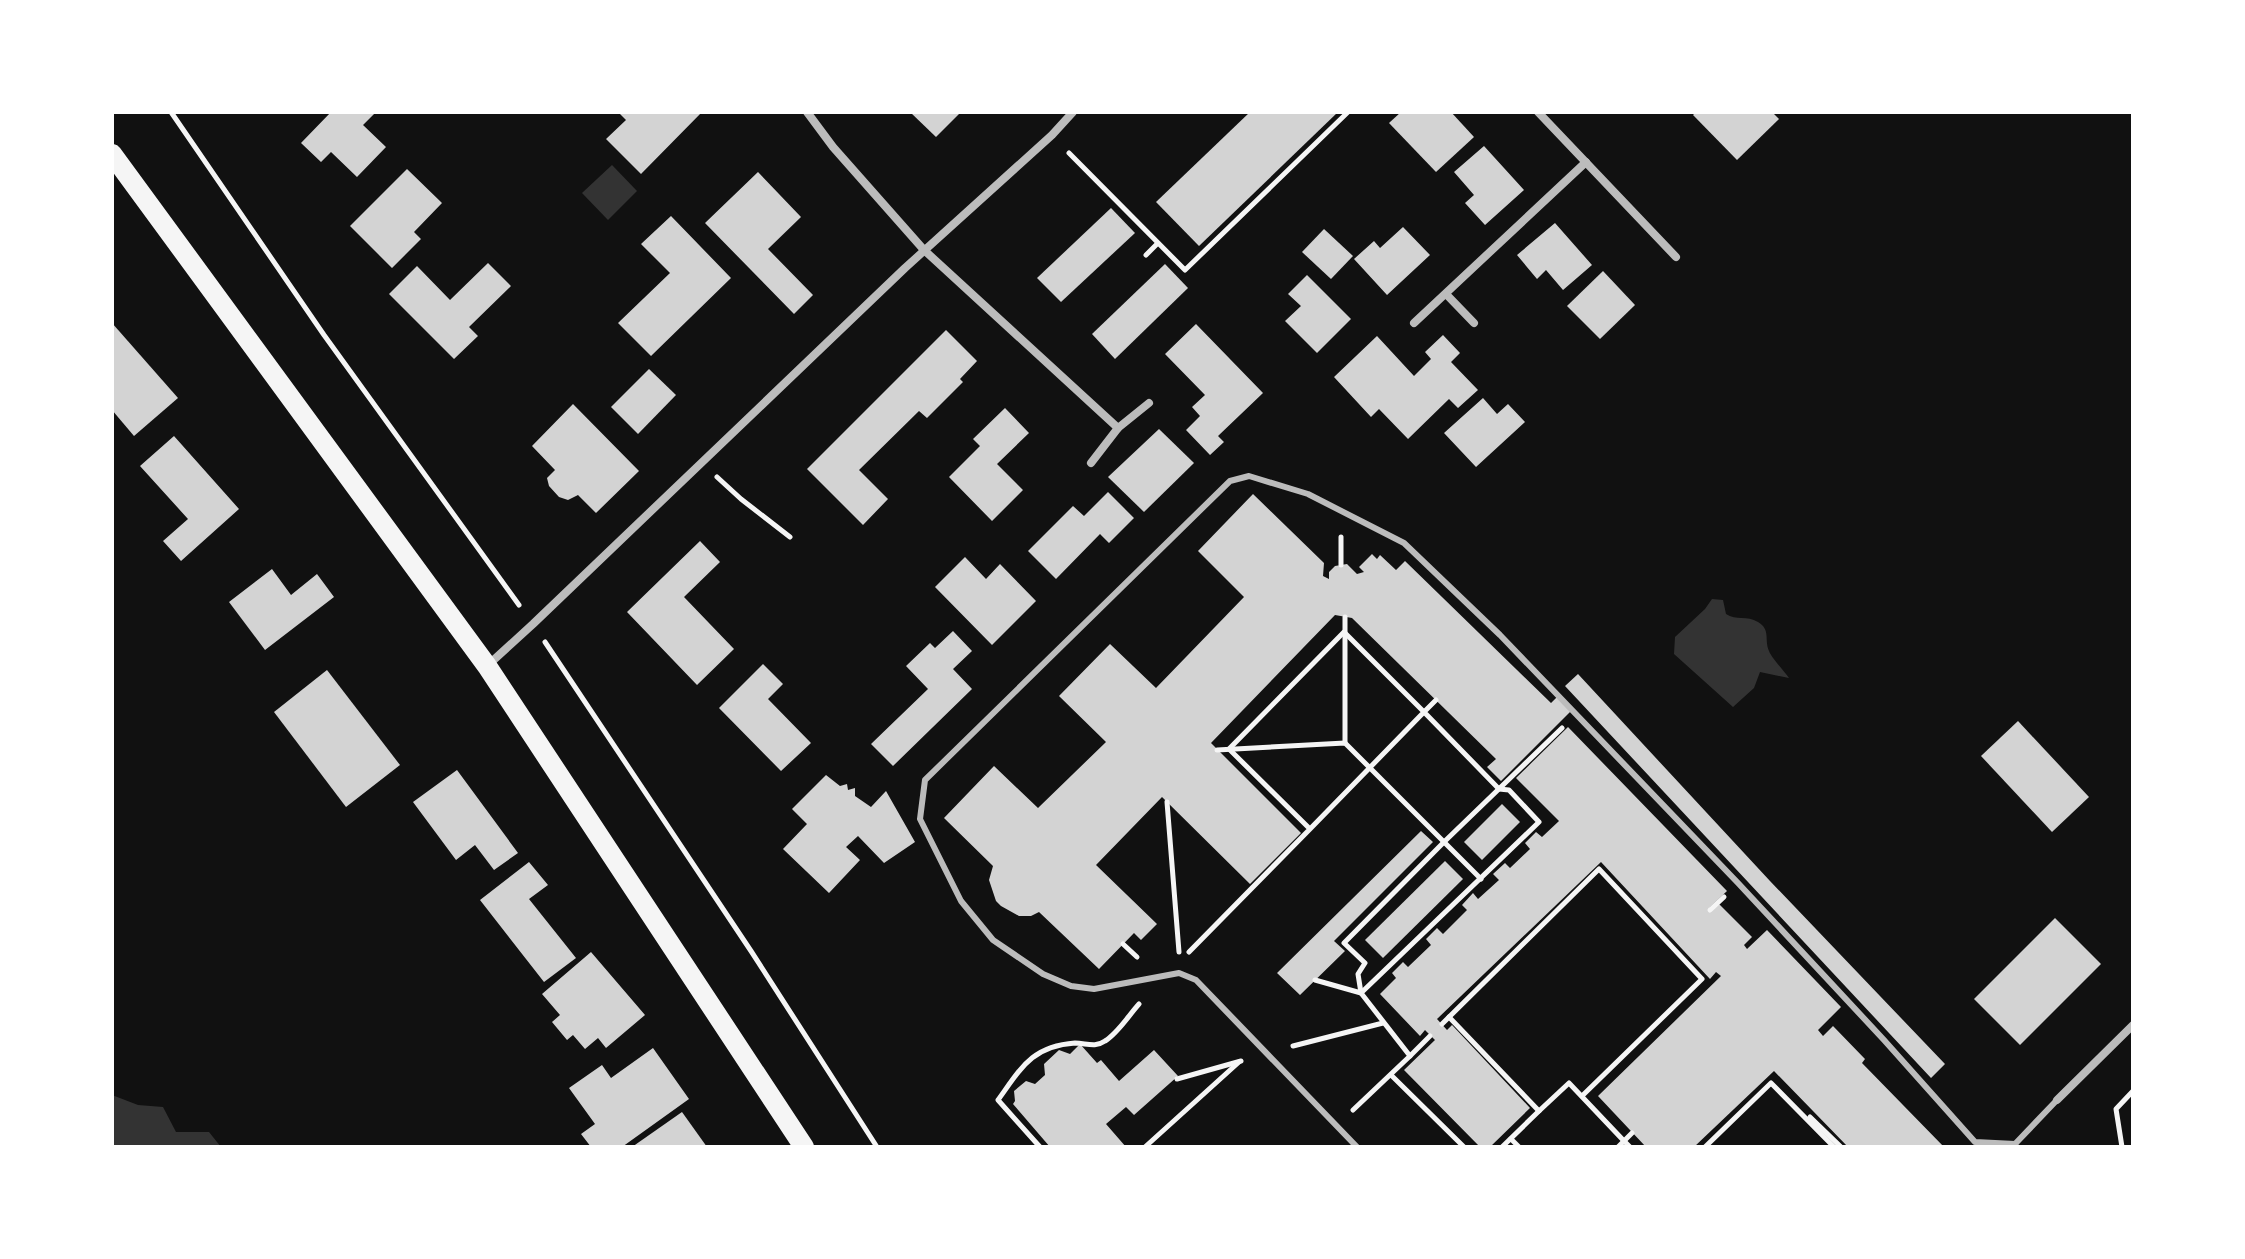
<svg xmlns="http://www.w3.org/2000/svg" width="2245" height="1259" viewBox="0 0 2245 1259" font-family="Manrope,sans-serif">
<rect width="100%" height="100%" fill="#111"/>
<g fill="#333">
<path d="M612 165 637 191 608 220 582 193Z"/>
<path d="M1712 599 1723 600 1726 614C1736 621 1747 615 1758 622 1771 630 1764 639 1769 651 1771 657 1784 671 1789 678L1760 672 1754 688 1733 707 1674 654 1675 637 1705 609Z"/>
<path d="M112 1095 138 1105 163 1107 176 1132H209L221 1147H112Z"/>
</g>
<g fill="#d3d3d3">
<path d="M331 112H376L363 125 386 147 357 177 331 152 321 162 301 143Z"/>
<path d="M618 112H702L641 174 606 139 626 120Z"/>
<path d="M910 112H961L936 137Z"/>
<path d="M1250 112H1338L1199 246 1156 202Z"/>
<path d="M1401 112H1451L1474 137 1436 172 1389 123Z"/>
<path d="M1696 112H1772L1779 119 1737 160 1693 115Z"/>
<path d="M1484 146 1524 190 1485 225 1465 203 1474 195 1454 172Z"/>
<path d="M407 169 442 203 414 232 421 239 392 268 350 226Z"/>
<path d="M758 172 801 217 768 249 813 295 794 314 705 223Z"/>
<path d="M1111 208 1135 233 1061 302 1037 278Z"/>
<path d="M671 216 731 278 651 356 618 323 670 273 641 244Z"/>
<path d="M1555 223 1592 265 1563 290 1546 270 1537 279 1517 255Z"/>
<path d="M1403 227 1430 255 1387 295 1354 259 1374 241 1380 248Z"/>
<path d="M1324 229 1353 256 1331 279 1302 252Z"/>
<path d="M488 263 511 286 469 327 478 336 454 359 389 294 417 266 450 300Z"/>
<path d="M1165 264 1188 288 1115 359 1092 334Z"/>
<path d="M1603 271 1635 305 1600 339 1567 306Z"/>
<path d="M1307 275 1351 319 1317 353 1285 321 1301 306 1288 294Z"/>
<path d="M112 323 178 398 134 436 112 410Z"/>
<path d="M1196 324 1263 393 1218 436 1224 442 1210 455 1186 430 1200 416 1192 407 1205 395 1165 354Z"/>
<path d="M946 330 977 361 960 379 963 382 927 418 919 411 859 470 888 499 863 525 807 469Z"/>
<path d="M1443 335 1460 353 1451 362 1478 390 1458 408 1449 399 1408 439 1379 409 1371 417 1334 377 1377 336 1414 376 1431 359 1425 352Z"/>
<path d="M649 369 676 395 638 434 611 407Z"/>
<path d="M1483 398 1497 414 1508 404 1525 422 1476 467 1444 433Z"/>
<path d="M573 404 639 471 596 513 578 495 568 500 559 497 549 486 547 478 555 470 532 446Z"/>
<path d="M1005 408 1029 433 997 464 1023 490 992 521 949 477 980 446 973 439Z"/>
<path d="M1159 429 1194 463 1144 512 1108 477Z"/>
<path d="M174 436 239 509 181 561 163 541 188 519 140 466Z"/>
<path d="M1108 492 1134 518 1109 543 1100 534 1056 579 1028 551 1073 506 1084 516Z"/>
<path d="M1253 494 1324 563 1323 576 1329 579V572L1335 566 1347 564 1357 574 1364 572 1359 567 1372 554 1377 559 1380 555 1396 570 1405 561 1551 703 1557 697 1571 711 1501 781 1487 767 1496 759 1352 618 1335 615 1211 743 1301 833 1250 884 1162 797 1096 865 1157 924 1141 940 1134 933 1099 969 1039 912 1031 916H1019L1001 906 996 901 989 880 993 866 944 818 994 766 1038 808 1106 742 1059 696 1110 644 1156 688 1244 597 1198 551Z"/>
<path d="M700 541 720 562 684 597 734 649 697 685 627 612Z"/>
<path d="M965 557 986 579 1000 564 1036 601 992 645 935 587Z"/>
<path d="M272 569 291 595 317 574 334 597 265 650 229 602Z"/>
<path d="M953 631 972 651 953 669 972 689 893 766 871 744 928 689 906 666 930 643 935 648Z"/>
<path d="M763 664 783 684 768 699 811 743 781 771 719 708Z"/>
<path d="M327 670 400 765 346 807 274 712Z"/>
<path d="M1578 674 1770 881 1945 1064 1931 1078 1565 686Z"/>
<path d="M2018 721 2089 797 2052 832 1981 756Z"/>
<path d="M1568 727 1727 891 1709 908 1719 904 1752 937 1744 945 1747 949 1767 930 1841 1007 1818 1030 1823 1036 1833 1026 1865 1059 1862 1063 1944 1147H1848L1774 1071 1694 1147H1646L1598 1096 1721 976 1716 972 1710 979 1601 862 1437 1019 1447 1030 1452 1025 1530 1108 1490 1147H1480L1404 1070 1435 1040 1425 1030 1420 1036 1380 994 1396 978 1392 973 1403 962 1408 967 1431 945 1426 939 1437 928 1443 934 1467 910 1462 905 1473 893 1478 899 1499 880 1493 874 1505 863 1510 868 1530 849 1525 843 1536 832 1542 837 1559 821 1516 778Z"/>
<path d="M457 770 518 853 494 870 475 845 456 860 413 802Z"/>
<path d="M826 775 840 786 847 784 848 790 855 788V796L871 807 886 791 915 842 884 863 858 836 846 847 860 860 829 893 783 849 807 824 792 809Z"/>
<path d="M1502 804 1520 822 1482 860 1464 842Z"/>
<path d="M1421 831 1433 842 1334 941 1345 951 1300 995 1277 973Z"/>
<path d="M1445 861 1463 879 1383 958 1365 940Z"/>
<path d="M529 862 548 885 529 899 576 958 544 982 480 900Z"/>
<path d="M2055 918 2101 964 2020 1045 1974 999Z"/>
<path d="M591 952 645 1015 606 1048 598 1038 585 1049 573 1035 567 1040 552 1022 560 1015 542 994Z"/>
<path d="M1080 1044 1097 1063 1101 1060 1119 1081 1154 1050 1178 1076 1134 1115 1126 1107 1106 1124 1126 1147H1050L1013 1104 1015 1101 1014 1091 1026 1081 1035 1084 1045 1075 1044 1064 1059 1050 1070 1054Z"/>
<path d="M653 1048 689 1099 622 1147H591L581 1134 595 1124 569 1088 602 1065 611 1078Z"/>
<path d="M682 1112 707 1147H632Z"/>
</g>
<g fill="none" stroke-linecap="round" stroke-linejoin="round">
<g stroke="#f5f5f5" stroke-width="5">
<path d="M171 112 324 335 519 605"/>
<path d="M1069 153 1185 270 1348 112"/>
<path d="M1146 255 1157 244"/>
<path d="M717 477 741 499 790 537"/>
<path d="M1341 565V537"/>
<path d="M1345 617V743"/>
<path d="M545 642 751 951 877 1147"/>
<path d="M1217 750 1345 743 1481 879"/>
<path d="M1167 802 1179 952"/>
<path d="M1710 910 1724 897"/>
<path d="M1123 944 1137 957"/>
<path d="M1189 952 1310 829 1229 749 1344 632 1424 712 1310 829"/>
<path d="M1315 980 1361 993 1358 974 1365 963 1344 943 1444 842 1562 728"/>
<path d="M1449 1017 1539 1111 1569 1083 1624 1141 1632 1133"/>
<path d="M1442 1024 1599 869 1702 979 1582 1096"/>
<path d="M1293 1046 1383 1023"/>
<path d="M1410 1056 1430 1036"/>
<path d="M1391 1075 1464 1147"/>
<path d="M1177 1079 1241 1061"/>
<path d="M1353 1110 1410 1056 1361 993 1539 822 1509 790 1499 789 1424 712 1436 700"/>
<path d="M1810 1117 1841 1147"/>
<path d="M1511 1139 1519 1147"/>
<path d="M1040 1147 998 1100C1021 1068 1032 1046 1075 1043 1086 1043 1095 1048 1105 1041 1118 1033 1129 1015 1139 1004"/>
<path d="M1145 1147 1239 1062"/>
<path d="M1502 1147 1539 1111"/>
<path d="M1618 1147 1624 1141 1630 1147"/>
<path d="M1705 1147 1771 1083 1834 1147"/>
<path d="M2122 1147 2116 1109 2133 1091"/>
</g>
<g stroke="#bcbcbc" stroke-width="6">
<path d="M2015 1144 2057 1100"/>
<path d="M1357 1147 1196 980 1179 973 1094 989 1071 986 1043 974 993 940 961 901 920 819 925 780 1230 481 1249 476 1308 494 1404 543 1500 635 1738 883 1884 1040 1975 1142 2015 1144 2016 1147"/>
</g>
<g stroke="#bcbcbc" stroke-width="8">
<path d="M807 112 833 147 924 250 1118 428"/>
<path d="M1538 112 1676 257"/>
<path d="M1446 294 1474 323"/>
<path d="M1414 323 1586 162"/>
<path d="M1091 463 1118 428 1149 403"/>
<path d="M487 666 533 624 905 268 1052 135 1073 112"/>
<path d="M2057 1100 2133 1025"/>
</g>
<path stroke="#f5f5f5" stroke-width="20" d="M112 154 487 666 804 1147"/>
</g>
<rect width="2245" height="1259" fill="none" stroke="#ffffff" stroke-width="228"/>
</svg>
